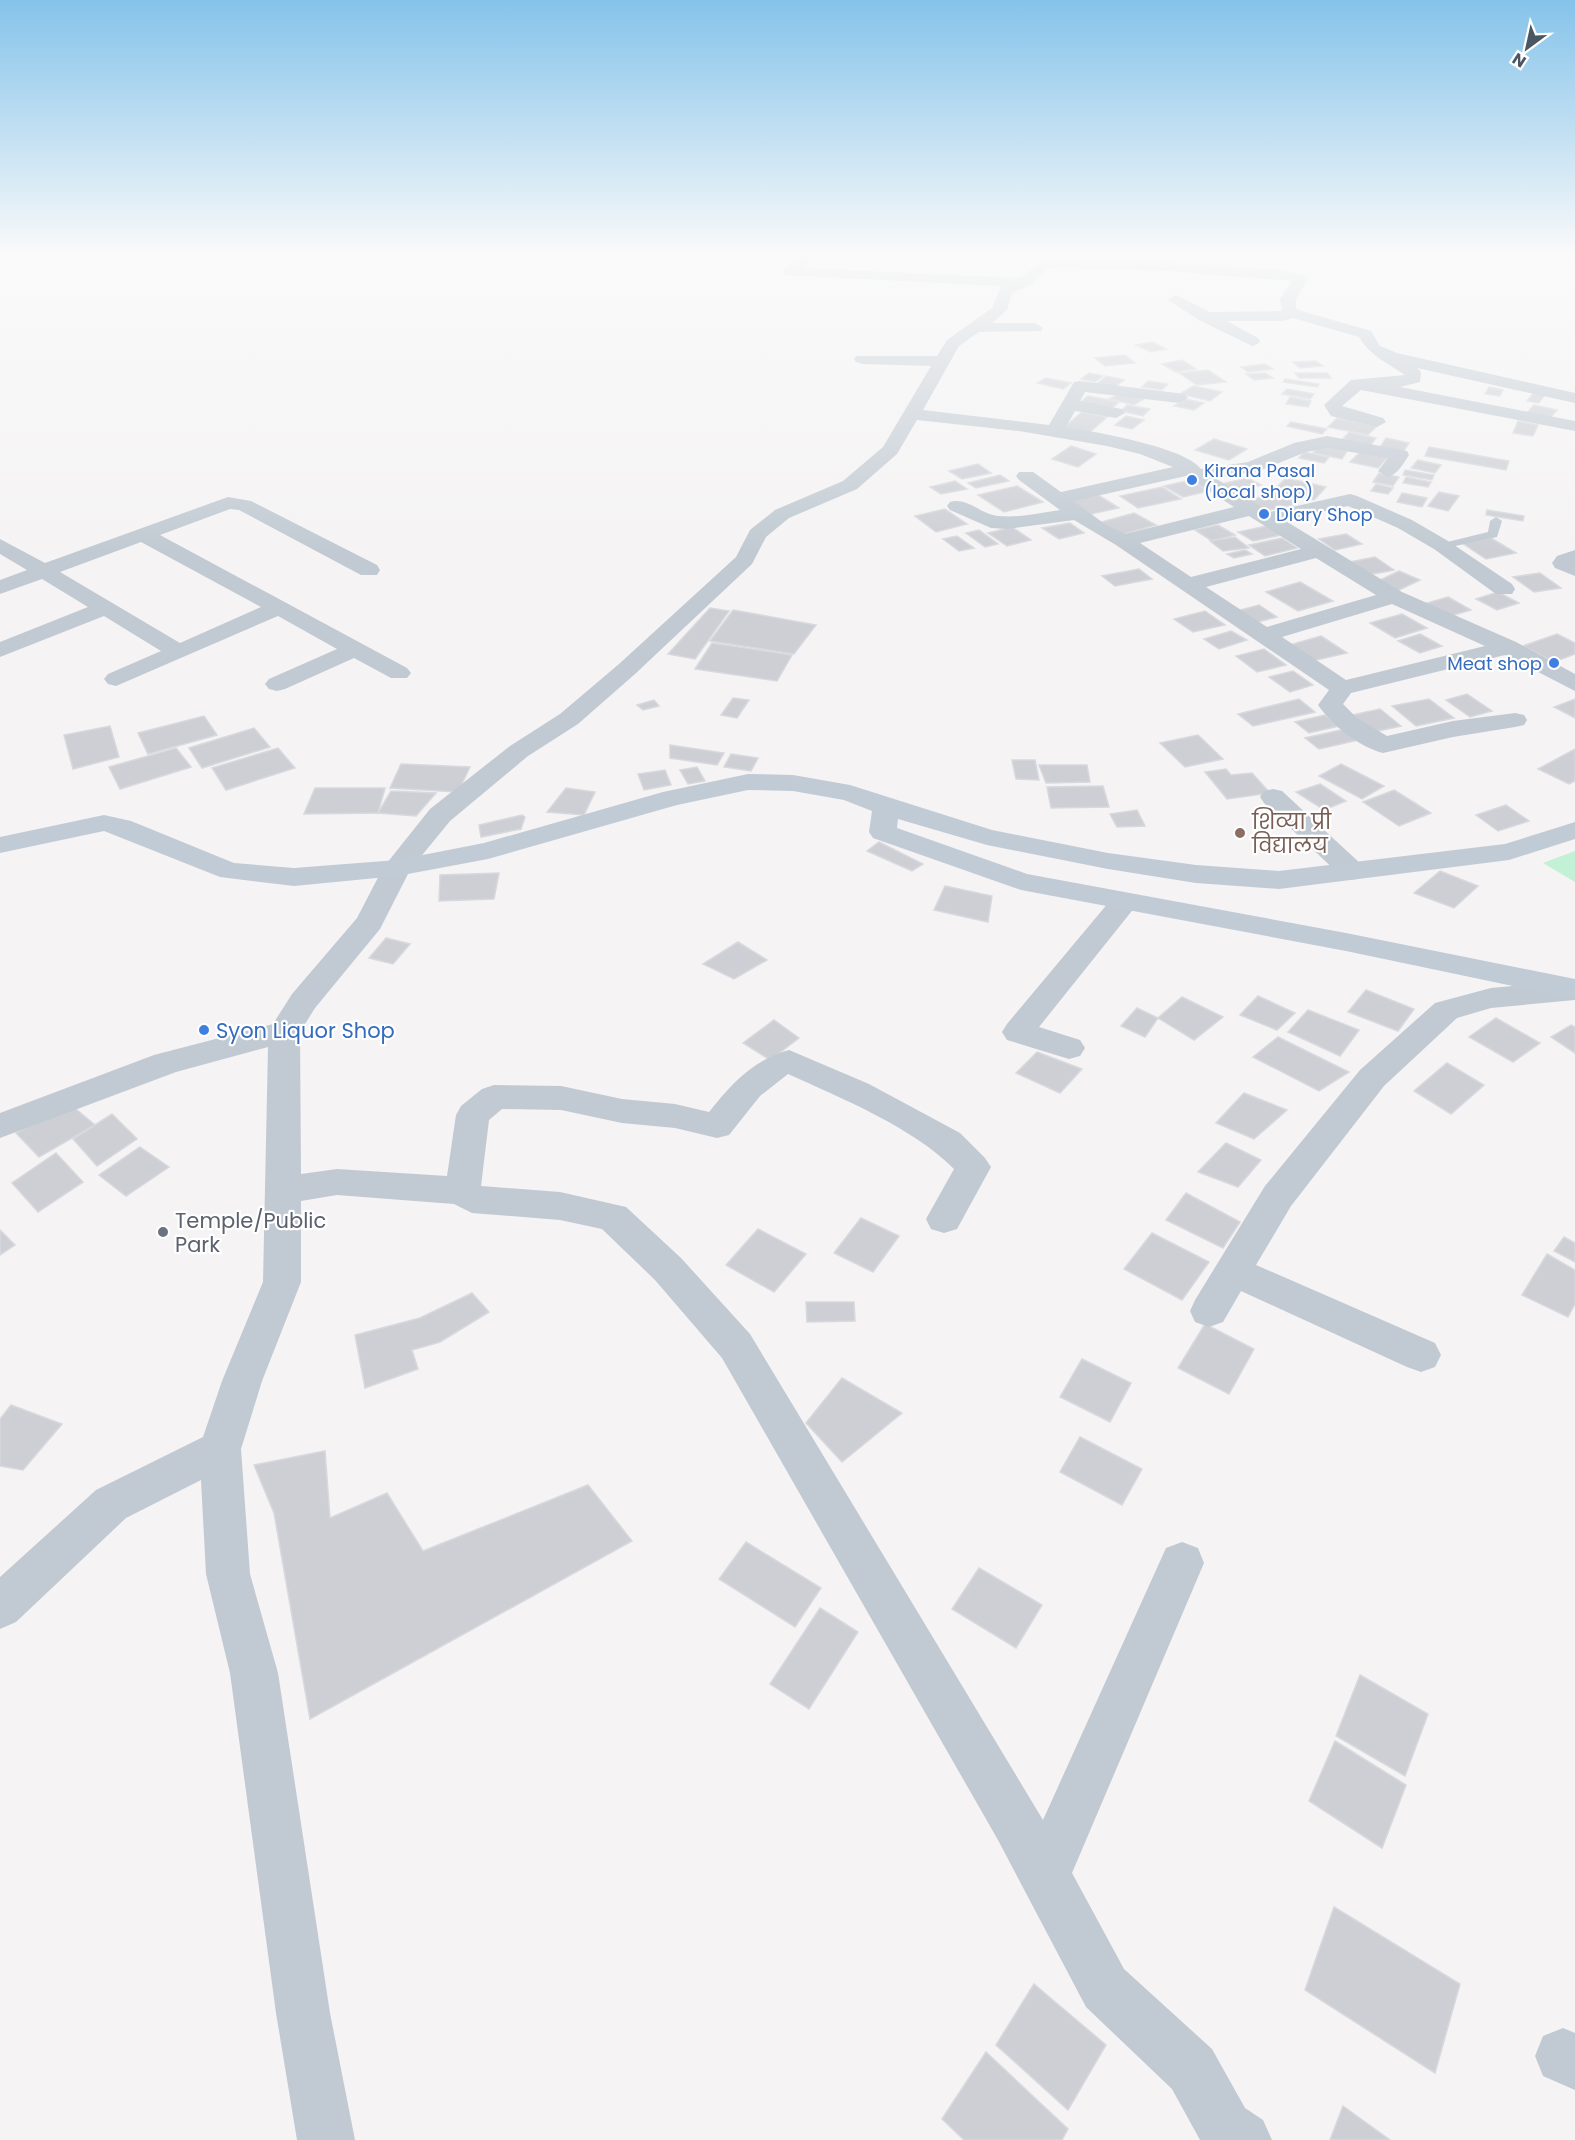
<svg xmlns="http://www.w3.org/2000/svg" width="1575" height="2140" viewBox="0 0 1575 2140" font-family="Poppins,'Noto Sans Devanagari',sans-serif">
<rect width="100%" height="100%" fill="#f5f3f3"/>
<path fill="#c3f1d5" d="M1575 851V882L1543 863Z"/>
<g fill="#cdcfd5" stroke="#d7d9de" stroke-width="1.5">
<path d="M1152 342 1166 349 1151 352 1136 345Z"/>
<path d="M1125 355 1135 363 1105 366 1095 358Z"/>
<path d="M1182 360 1196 369 1176 372 1162 364Z"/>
<path d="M1316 361 1323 366 1300 368 1293 362Z"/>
<path d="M1265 364 1273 369 1248 372 1241 367Z"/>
<path d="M1208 370 1226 382 1197 385 1179 373Z"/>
<path d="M1089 373 1103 376 1095 382 1081 379Z"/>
<path d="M1265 373 1273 378 1254 380 1246 374Z"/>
<path d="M1295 373H1327L1331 378H1299Z"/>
<path d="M1106 376 1124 380 1115 387 1097 384Z"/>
<path d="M1046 378 1071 383 1063 389 1037 383Z"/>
<path d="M1285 379 1319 384 1317 387 1283 382Z"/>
<path d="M1148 381 1168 384 1162 390 1142 387Z"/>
<path d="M1193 386 1222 392 1210 401 1180 394Z"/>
<path d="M1489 387 1503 390 1500 396 1485 394Z"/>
<path d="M1287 389 1314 394 1310 399 1282 394Z"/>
<path d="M1534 392 1545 395 1539 403 1527 401Z"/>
<path d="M1122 393 1145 398 1134 405 1109 399Z"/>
<path d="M1088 396 1119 402 1110 410 1079 403Z"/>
<path d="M1290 397 1311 401 1308 407 1286 404Z"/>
<path d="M1185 399 1204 403 1194 410 1174 406Z"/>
<path d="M1127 405 1150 409 1143 416 1121 411Z"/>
<path d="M1534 405 1557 410 1550 418 1527 413Z"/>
<path d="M1082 412 1107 417 1088 434 1062 429Z"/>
<path d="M1126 416 1144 420 1132 429 1115 425Z"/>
<path d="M1337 418 1377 426 1368 435 1328 427Z"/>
<path d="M1518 421 1538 425 1533 436 1513 433Z"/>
<path d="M1291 422 1327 429 1322 434 1287 426Z"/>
<path d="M1349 432 1376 438 1370 446 1342 440Z"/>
<path d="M1386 438 1409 443 1403 452 1380 447Z"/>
<path d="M1214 439 1247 449 1229 460 1195 450Z"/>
<path d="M1071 446 1096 454 1078 467 1052 459Z"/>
<path d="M1319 446 1347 451 1342 459 1313 453Z"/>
<path d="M1429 447 1509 461 1506 470 1425 456Z"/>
<path d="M1361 451 1388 457 1378 468 1350 462Z"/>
<path d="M1304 452 1329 457 1324 463 1299 458Z"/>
<path d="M1418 460 1441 465 1435 473 1411 468Z"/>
<path d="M978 464 991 473 962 479 949 471Z"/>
<path d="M1405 470 1434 475 1432 480 1403 475Z"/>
<path d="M1379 473 1399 477 1393 486 1373 482Z"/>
<path d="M1000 475 1009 481 976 488 968 483Z"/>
<path d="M1406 477 1431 482 1428 487 1403 483Z"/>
<path d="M1247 478 1261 485 1231 492 1217 485Z"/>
<path d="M1286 478 1326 487 1314 500 1274 490Z"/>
<path d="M1191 480 1209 491 1183 497 1164 486Z"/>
<path d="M955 481 967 489 941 494 930 487Z"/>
<path d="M1376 484 1393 488 1388 494 1371 491Z"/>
<path d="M1017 486 1043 502 1004 512 978 495Z"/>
<path d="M1162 487 1181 499 1138 508 1120 496Z"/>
<path d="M1439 492 1459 496 1448 511 1428 506Z"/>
<path d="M1278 493 1297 504 1261 512 1243 501Z"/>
<path d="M1402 493 1427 498 1422 507 1397 502Z"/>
<path d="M1098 495 1119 508 1091 514 1071 500Z"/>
<path d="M945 509 967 524 936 532 915 516Z"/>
<path d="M1487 510 1524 516 1523 521 1486 515Z"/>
<path d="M1134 513 1156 525 1120 535 1098 523Z"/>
<path d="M1070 523 1084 533 1059 539 1042 528Z"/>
<path d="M1218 525 1235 535 1212 541 1195 530Z"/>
<path d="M1271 525 1286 534 1253 541 1238 532Z"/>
<path d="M1012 527 1031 540 1007 546 988 533Z"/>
<path d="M979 530 998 544 985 547 966 533Z"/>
<path d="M1346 534 1362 544 1335 550 1319 539Z"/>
<path d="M957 536 974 548 959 551 943 539Z"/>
<path d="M1235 537 1249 548 1223 551 1210 541Z"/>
<path d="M1282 538 1297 548 1265 556 1249 545Z"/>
<path d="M1491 538 1516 553 1486 559 1462 543Z"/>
<path d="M1245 550 1252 554 1234 558 1227 554Z"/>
<path d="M1375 557 1394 570 1368 575 1350 562Z"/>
<path d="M1139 569 1152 579 1115 586 1102 576Z"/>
<path d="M1399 571 1420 580 1397 591 1376 582Z"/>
<path d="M1540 573 1561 588 1534 592 1513 577Z"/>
<path d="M1300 582 1333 601 1298 611 1266 592Z"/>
<path d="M1498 592 1519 603 1497 610 1476 599Z"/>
<path d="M1448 597 1471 610 1447 617 1424 604Z"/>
<path d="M1259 605 1277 617 1251 624 1233 612Z"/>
<path d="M710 608 729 611 695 659 668 654Z"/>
<path d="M733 610 816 625 794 654 710 641Z"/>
<path d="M1205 611 1225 625 1193 632 1174 619Z"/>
<path d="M1402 614 1427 628 1395 638 1370 623Z"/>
<path d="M1231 631 1247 640 1219 649 1204 639Z"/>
<path d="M1420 634 1442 646 1420 653 1398 641Z"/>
<path d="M1557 634 1575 643V654L1554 662 1523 646Z"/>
<path d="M1321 636 1347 653 1308 662 1286 646Z"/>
<path d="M712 643 792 655 777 681 695 669Z"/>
<path d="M1264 649 1286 665 1257 672 1236 656Z"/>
<path d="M1293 671 1313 685 1290 692 1269 677Z"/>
<path d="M1467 694 1492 711 1470 717 1446 700Z"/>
<path d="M733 698 749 700 737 718 721 715Z"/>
<path d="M1299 699 1315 712 1253 726 1238 714Z"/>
<path d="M1429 699 1454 718 1416 726 1392 706Z"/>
<path d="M1575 699V718L1554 707Z"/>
<path d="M654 700 659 706 643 710 637 705Z"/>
<path d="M1380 709 1401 726 1369 733 1348 716Z"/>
<path d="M1325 715 1339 726 1309 733 1295 722Z"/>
<path d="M204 716 217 735 148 754 138 733Z"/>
<path d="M110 726 119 757 73 769 64 735Z"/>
<path d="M254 728 270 747 202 768 189 748Z"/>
<path d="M1345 729 1358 740 1319 749 1305 738Z"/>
<path d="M1198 735 1223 759 1185 767 1160 743Z"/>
<path d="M670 745 724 753 717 765 670 758Z"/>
<path d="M176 748 191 767 120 789 109 767Z"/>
<path d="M278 748 295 768 226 790 212 768Z"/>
<path d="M1575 749V781L1569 784 1538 769Z"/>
<path d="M731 754 758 758 751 771 724 767Z"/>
<path d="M1012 760H1035L1039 780 1016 779Z"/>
<path d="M401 764 470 767 458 792 390 788Z"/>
<path d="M1341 764 1384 786 1362 799 1319 776Z"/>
<path d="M1039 765H1087L1090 782 1046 783Z"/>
<path d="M697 767 705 781 688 784 680 770Z"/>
<path d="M1226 769 1231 775 1252 773 1270 793 1227 799 1205 772Z"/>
<path d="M665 770 671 785 644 790 638 774Z"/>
<path d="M1320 784 1346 801 1324 810 1296 792Z"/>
<path d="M1103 786 1109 807 1051 808 1047 787Z"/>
<path d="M315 788H385L378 813 304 814Z"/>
<path d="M566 788 595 792 584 815 547 812Z"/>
<path d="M1394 790 1431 813 1399 826 1363 802Z"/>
<path d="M391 791 436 793 416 816 378 813Z"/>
<path d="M1506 805 1529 821 1498 831 1476 815Z"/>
<path d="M1137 810 1145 826 1117 827 1110 814Z"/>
<path d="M522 815 525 817 521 829 481 837 479 825Z"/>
<path d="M879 842 923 864 912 871 867 851Z"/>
<path d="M1440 871 1478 886 1454 908 1414 893Z"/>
<path d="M499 873 494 899 439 901 440 875Z"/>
<path d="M945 886 992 896 988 922 934 910Z"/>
<path d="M386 938 410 944 393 964 369 958Z"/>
<path d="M738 942 767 960 734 979 703 964Z"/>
<path d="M1366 990 1414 1009 1398 1031 1348 1012Z"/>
<path d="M1258 996 1295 1013 1277 1030 1240 1015Z"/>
<path d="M1182 997 1223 1017 1194 1040 1158 1018Z"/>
<path d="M1137 1008 1158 1018 1145 1037 1121 1026Z"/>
<path d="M1308 1010 1359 1030 1340 1056 1288 1032Z"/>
<path d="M1496 1018 1540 1043 1513 1062 1469 1037Z"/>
<path d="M774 1020 799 1038 770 1060 743 1043Z"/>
<path d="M1571 1025 1575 1027V1053L1551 1037Z"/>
<path d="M1278 1037 1349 1072 1319 1091 1253 1057Z"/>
<path d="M1037 1052 1082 1069 1060 1093 1016 1073Z"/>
<path d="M1447 1063 1484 1085 1451 1114 1414 1091Z"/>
<path d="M1244 1093 1287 1110 1254 1139 1216 1123Z"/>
<path d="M71 1105 95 1125 39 1157 16 1133Z"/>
<path d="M112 1114 137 1139 97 1166 73 1139Z"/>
<path d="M1226 1143 1261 1160 1238 1187 1198 1172Z"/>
<path d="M140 1147 169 1167 126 1196 99 1175Z"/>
<path d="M56 1153 83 1182 38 1212 12 1183Z"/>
<path d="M1186 1193 1240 1222 1223 1248 1166 1220Z"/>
<path d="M861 1218 899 1236 873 1272 834 1253Z"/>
<path d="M758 1229 806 1254 774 1292 726 1265Z"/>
<path d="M0 1230 15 1245 0 1255Z"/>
<path d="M1152 1233 1209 1262 1182 1300 1124 1269Z"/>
<path d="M1564 1237 1575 1243V1262L1554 1251Z"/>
<path d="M1547 1254 1575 1270V1304L1568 1317 1522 1295Z"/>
<path d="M472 1293 489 1312 440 1342 412 1350 418 1369 365 1388 355 1335 420 1318Z"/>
<path d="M806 1302H854L855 1321 807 1322Z"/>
<path d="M1205 1324 1254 1349 1229 1394 1178 1368Z"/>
<path d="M1082 1359 1131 1383 1110 1422 1060 1397Z"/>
<path d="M842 1378 902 1413 842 1462 806 1423Z"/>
<path d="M11 1405 62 1424 23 1470 0 1466V1419Z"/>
<path d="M1080 1437 1142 1469 1122 1505 1060 1472Z"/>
<path d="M325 1451 330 1518 387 1493 423 1551 588 1485 632 1541 310 1719 274 1513 254 1465Z"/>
<path d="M746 1542 821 1588 795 1627 719 1579Z"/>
<path d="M979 1568 1042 1605 1016 1648 952 1609Z"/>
<path d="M820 1608 858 1632 809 1709 770 1684Z"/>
<path d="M1360 1675 1428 1714 1405 1776 1336 1736Z"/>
<path d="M1335 1741 1406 1785 1382 1848 1309 1801Z"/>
<path d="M1334 1907 1460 1984 1435 2073 1305 1990Z"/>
<path d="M1034 1984 1106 2045 1068 2110 996 2045Z"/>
<path d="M986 2052 1068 2129 1062 2140H964L942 2119Z"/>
<path d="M1343 2106 1390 2140H1330Z"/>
</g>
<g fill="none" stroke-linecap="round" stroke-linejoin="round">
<path fill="#c1cad2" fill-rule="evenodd" d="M1496 517 1502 521 1497 537 1441 549 1435 545 1488 532 1490 521Z"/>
<g fill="#c1cad2" fill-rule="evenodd">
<path d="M805 253H829L816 258 803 268 1020 278 1045 260 1168 263 1280 270 1306 276 1308 279 1296 299V308L1298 310 1371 331 1380 346 1397 353 1575 393V403L1417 368 1421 372 1420 382 1400 387 1575 421V431L1361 390 1342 406 1383 418 1386 422 1377 427 1331 416 1324 405 1351 380 1405 375C1388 363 1370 356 1359 337L1293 318 1283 321H1227L1258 338 1260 341 1258 344 1252 346 1199 320 1168 300 1176 295 1210 312 1282 311 1280 299 1292 281 1168 271 1049 268 1029 286 1012 293 1007 310 992 323H1035L1043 328 1041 331 979 332 959 346 923 410 1049 425 1074 382 1080 381 1185 394 1188 398 1179 403 1085 392 1080 401 1122 409 1125 413 1116 418 1075 411 1066 427C1095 432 1185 447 1201 469L1248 462 1294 443 1327 436 1407 451 1409 455C1403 464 1398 474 1388 477L1378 471 1388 458 1327 448 1306 452 1259 471 1215 478 1270 512 1350 494 1357 496 1412 520 1448 541 1512 584 1515 589 1512 594H1496L1434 549 1398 528 1348 506 1284 520 1402 592 1516 642 1575 674V691L1505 655 1351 693 1343 704 1357 718 1387 736 1453 721 1515 713 1524 715 1527 720 1524 725 1515 727 1453 737 1383 753C1359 747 1332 725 1318 705L1329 690 1116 545 1074 520 1007 529 991 528 950 510 947 506 950 502C968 497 981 515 999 516 1019 518 1040 513 1060 510L1019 480 1016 476 1019 472H1033L1061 492 1173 467 1140 454 1107 446 1019 431 917 420 897 454 857 489 789 518 766 537 752 564 635 674 578 724 528 756 450 821 410 870 380 929 315 1008 300 1032 301 1174 337 1169 447 1176 456 1115 461 1106 482 1089 494 1085 561 1086 622 1099 675 1104 709 1112C732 1083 753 1060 789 1050L869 1084 960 1133 985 1158 991 1167 957 1229 944 1233 931 1229 926 1219 954 1169C914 1128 841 1098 788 1074L760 1096 729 1135 717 1138 675 1128 622 1123 561 1110 502 1109 489 1120 481 1186 560 1192 626 1207 681 1258 750 1334 1043 1820 1166 1548 1182 1542 1198 1548 1204 1563 1072 1873 1124 1969 1212 2049 1245 2108 1263 2120 1272 2140H1200L1172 2089 1086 2007 998 1840 722 1358 655 1280 602 1229 560 1220 472 1213 454 1204 337 1195 301 1201V1282L262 1381 241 1449 250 1574 278 1673 330 2013 355 2140H297L276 2013 230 1673 206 1574 201 1480 126 1518 16 1622 0 1629V1577L96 1490 203 1437 222 1381 263 1282 268 1047 176 1072 0 1138V1113L154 1055 273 1024 292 994 357 918 383 868 430 809 510 746 560 714 619 664 736 557 750 530 775 510 843 481 883 447 931 366 862 364 856 362 854 359 856 356H937L947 340 992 308 1001 286 784 275 782 272 784 269ZM1186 476 1234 507 1125 534 1106 525 1074 501ZM1249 516 1301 549 1191 577 1140 543ZM1316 558 1376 595 1267 627 1206 587ZM1392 604 1485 646 1346 680 1282 637Z"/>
<path d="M835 253H885C877 261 843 261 835 253Z"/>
<path d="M228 497 251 501 377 565 380 570 377 575H361L239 510 230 509 160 535 407 668 411 673 407 678H391L354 658 285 689 277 691 269 689 265 684 269 679 337 649 278 616 116 686 108 684 104 679 108 674 161 651 104 616 0 657V642L88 607 42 579 0 594V580L27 570 0 554V539L45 563ZM141 542 261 607 180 643 60 572Z"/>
<path d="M1575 550V576L1555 568 1552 563 1557 556Z"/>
<path d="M1273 789 1282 791 1362 865 1366 871 1362 877 1352 880 1342 877 1264 803 1260 797 1264 791Z"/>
<path d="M1124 893 1134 896 1139 902 1039 1027 1080 1040 1085 1048 1080 1056 1069 1059 1007 1040 1002 1032 1007 1024 1114 896Z"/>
<path d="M1575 980V1000L1491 1008 1457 1018 1384 1086 1291 1206 1256 1265 1435 1343 1441 1355 1435 1367 1421 1372 1407 1367 1241 1291 1223 1322 1209 1327 1195 1322 1190 1311 1195 1300 1265 1186 1360 1070 1435 1003 1491 988Z"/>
<path d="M1563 2028 1575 2033V2090L1543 2076 1535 2056 1543 2036Z"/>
</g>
<path fill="#c1cbd6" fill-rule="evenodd" d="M748 774 793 775 850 785 992 830 1108 853 1196 865 1279 871 1505 844 1575 822V839L1509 860 1279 889 1196 883 1108 869 987 845 898 819 897 828 1027 874 1346 933 1575 979V999L1346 951 1021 890 873 838 869 832 872 811 844 800 793 791 748 790 677 805 488 859 397 876 294 886 220 877 104 831 0 853V837L104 815 131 821 234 863 294 868 397 860 484 843 663 792Z"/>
</g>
<linearGradient id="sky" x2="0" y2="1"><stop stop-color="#85c3ea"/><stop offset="0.46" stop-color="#fafafa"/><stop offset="1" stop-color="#fafafa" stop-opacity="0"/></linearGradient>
<rect width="1575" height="552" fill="url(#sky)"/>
<g fill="#3f7fe0" stroke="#fff" stroke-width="2">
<circle cx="1192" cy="480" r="6"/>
<circle cx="1264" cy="514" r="6"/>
<circle cx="1554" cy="663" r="6"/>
<circle cx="204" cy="1030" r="6"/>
</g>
<circle fill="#8d6e63" stroke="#fff" stroke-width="2" cx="1240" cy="833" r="6"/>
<circle fill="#6b7280" stroke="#fff" stroke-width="2" cx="163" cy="1232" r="6"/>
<g text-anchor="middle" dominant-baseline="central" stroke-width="4.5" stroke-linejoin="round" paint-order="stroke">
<g font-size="18" fill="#366cbe" stroke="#fff" text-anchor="start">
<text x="1204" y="470">Kirana Pasal<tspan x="1204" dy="21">(local shop)</tspan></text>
<text x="1276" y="514">Diary Shop</text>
<text x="1542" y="663" text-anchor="end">Meat shop</text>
</g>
<g font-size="21" fill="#785e54" stroke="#fff" text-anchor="start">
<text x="1252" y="821">शिव्या प्री<tspan x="1252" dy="24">विद्यालय</tspan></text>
</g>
<g font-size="21" fill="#366cbe" stroke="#fff" text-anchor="start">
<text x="216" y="1030">Syon Liquor Shop</text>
</g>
<g font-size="21" fill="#5b616d" stroke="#fff" text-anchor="start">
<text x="175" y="1220">Temple/Public<tspan x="175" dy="24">Park</tspan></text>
</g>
</g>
<g transform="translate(1527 48) rotate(213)" stroke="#ffffff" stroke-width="4.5" paint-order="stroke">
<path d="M0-4.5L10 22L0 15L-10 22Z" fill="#4a5661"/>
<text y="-9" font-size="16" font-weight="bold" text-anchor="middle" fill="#4a5661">N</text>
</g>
</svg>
